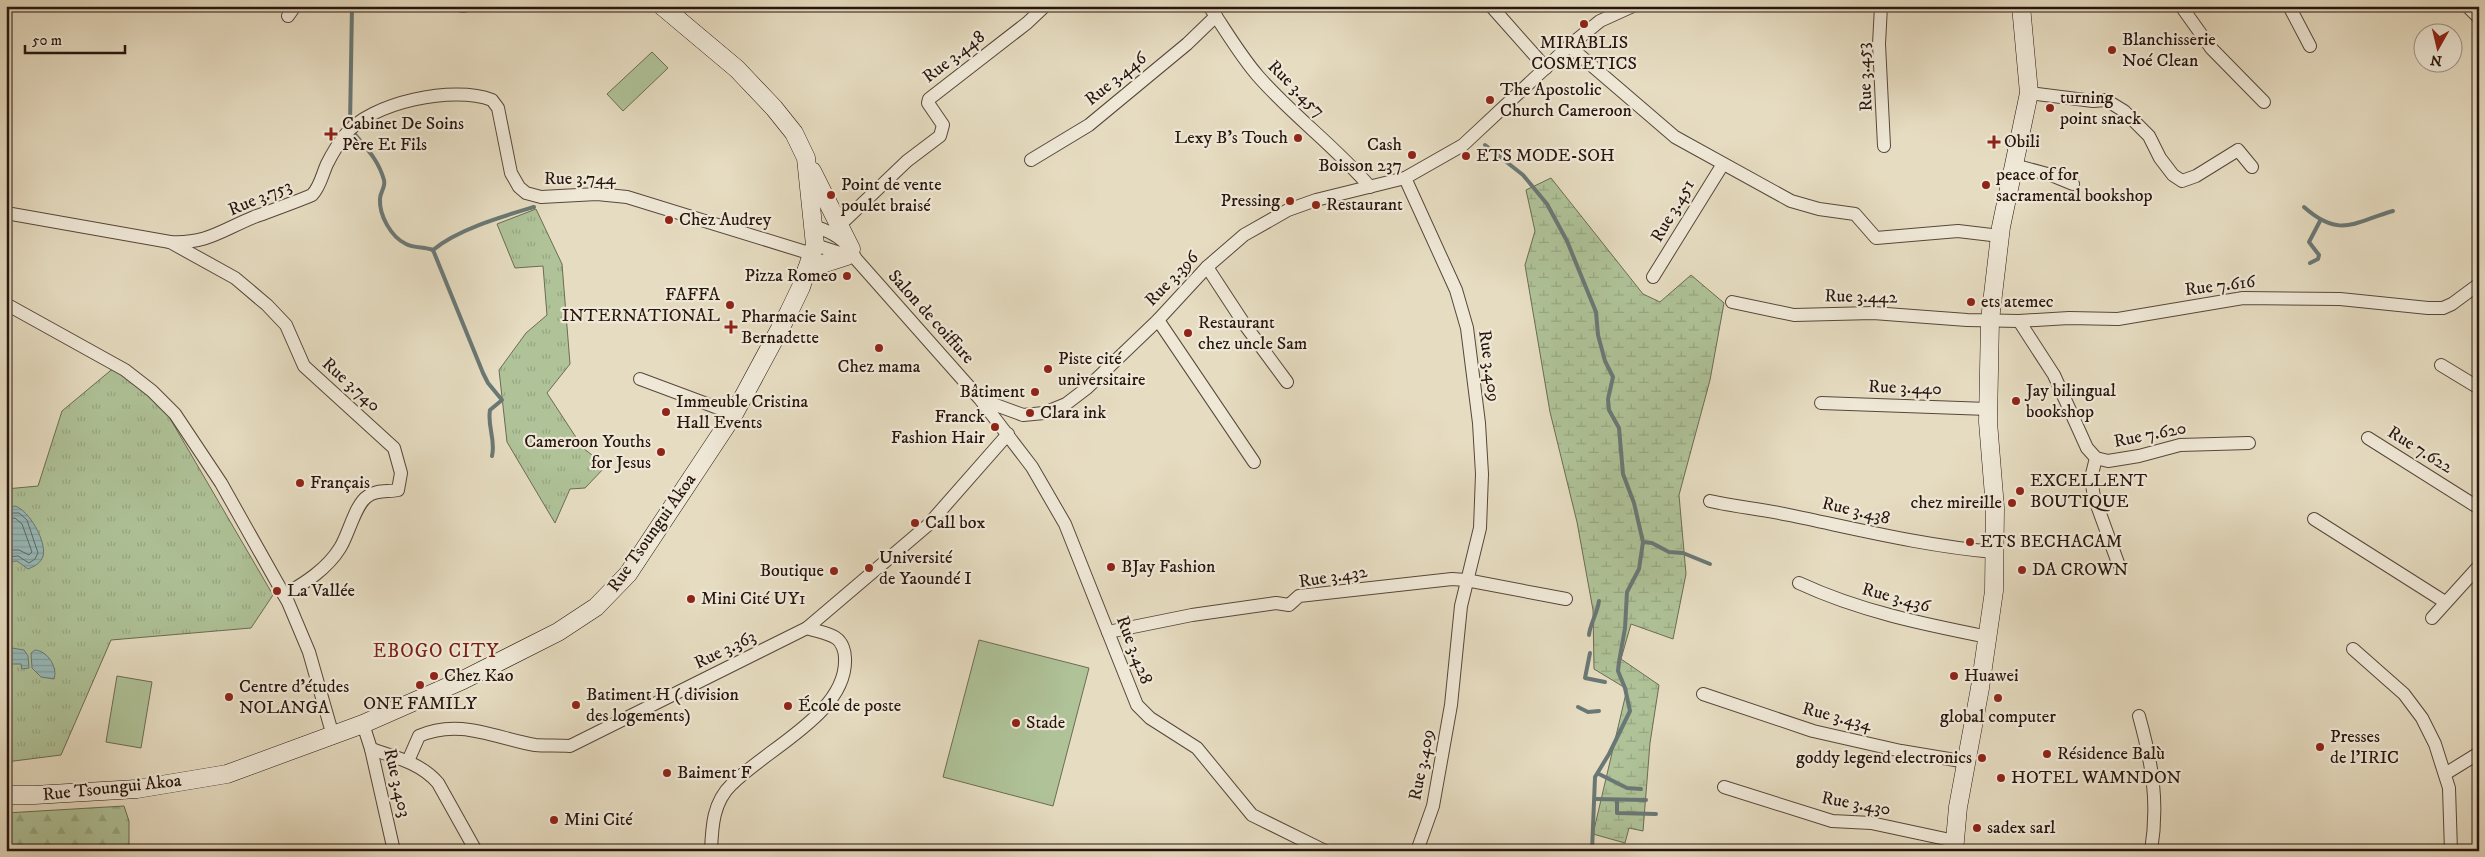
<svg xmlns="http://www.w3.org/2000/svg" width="2485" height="857" viewBox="0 0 2485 857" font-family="'IM FELL DW Pica',serif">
<defs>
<pattern id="grass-tufts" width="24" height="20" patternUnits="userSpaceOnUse" patternTransform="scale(1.25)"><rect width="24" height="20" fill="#afc298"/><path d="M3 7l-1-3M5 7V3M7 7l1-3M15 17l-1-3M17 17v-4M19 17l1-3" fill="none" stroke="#97a682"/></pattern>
<pattern id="forest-firs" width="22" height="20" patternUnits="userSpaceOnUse" patternTransform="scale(1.25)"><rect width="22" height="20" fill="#afc298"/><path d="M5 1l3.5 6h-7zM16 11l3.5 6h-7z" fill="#97a682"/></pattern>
<pattern id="wetland-marsh" width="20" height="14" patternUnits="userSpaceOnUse" patternTransform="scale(1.25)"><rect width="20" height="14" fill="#afc298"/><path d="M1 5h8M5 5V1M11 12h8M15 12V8" fill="none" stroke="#97a682"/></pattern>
<pattern id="water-rules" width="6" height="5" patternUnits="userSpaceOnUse" patternTransform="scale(1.25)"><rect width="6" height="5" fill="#97bab9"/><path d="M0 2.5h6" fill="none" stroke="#829f9e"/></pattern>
</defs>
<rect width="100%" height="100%" fill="#e6dcc1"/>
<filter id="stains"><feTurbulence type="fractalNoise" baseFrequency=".004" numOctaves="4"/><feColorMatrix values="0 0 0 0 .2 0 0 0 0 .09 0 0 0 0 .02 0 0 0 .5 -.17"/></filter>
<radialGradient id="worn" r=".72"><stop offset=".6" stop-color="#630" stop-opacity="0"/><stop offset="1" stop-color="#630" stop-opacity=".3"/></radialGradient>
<g fill="url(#grass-tufts)" stroke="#6b6c53">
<path d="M536 209 562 264 570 364 547 393 583 448 606 466 585 488 570 489 555 523 507 442 499 370 526 333 547 315 543 266 515 268 497 224Z"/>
<path d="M116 366 161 403 273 595 251 628 111 640 61 755 6 762V489L38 486 62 411Z"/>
</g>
<path fill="url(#forest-firs)" stroke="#6b6c53" d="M124 806 129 821V851H6V813Z"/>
<path fill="url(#wetland-marsh)" stroke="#6b6c53" d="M1551 178 1643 294 1660 302 1691 275 1724 303 1710 380 1679 495 1686 574 1673 639 1631 624 1621 659 1659 685 1650 743 1643 831 1629 828 1625 843 1593 834 1627 689 1594 669 1593 610 1577 522 1550 412 1525 265 1535 231 1526 190Z"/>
<g fill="#afc298" stroke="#6b6c53">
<path d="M652 52 668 68 623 111 607 94Z"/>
<path d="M979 640 1089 668 1053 806 943 777Z"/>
<path d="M117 676 152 682 141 748 106 742Z"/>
</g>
<g fill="url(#water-rules)" stroke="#6a7875">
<path d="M15 506C29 510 47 542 43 556 41 563 35 566 28 569L17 561 6 562V512L11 507Z"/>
<path d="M6 647 24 650 28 656 29 668 22 669 21 664H6Z"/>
<path d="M35 650C48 651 58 668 54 679L41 677 32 668 31 653Z"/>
</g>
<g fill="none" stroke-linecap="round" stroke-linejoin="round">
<g stroke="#5f6864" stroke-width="1">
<path d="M6 513H19L27 520 38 553 35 559 29 563 18 556 6 557"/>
<path d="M6 519 15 518 22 524 32 552 29 555 19 550H6"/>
</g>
<g stroke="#6a7875" stroke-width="4">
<path d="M22 6 31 9 33 6"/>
<path d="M350 125 352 6"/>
<path d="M353 132C366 148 378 159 384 180 386 187 380 192 380 199 379 215 391 237 406 244 414 248 424 247 433 250"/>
<path d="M1485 145 1523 175 1547 204 1567 241 1596 312 1598 335 1605 361 1613 377 1608 399 1609 410 1619 428 1623 474 1634 503 1643 542 1639 569 1627 592 1625 628 1619 662 1618 671 1625 688 1630 711 1609 754 1595 777 1592 851"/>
<path d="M2304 207C2340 239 2354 222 2393 211"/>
<path d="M433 250 483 373 488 383 502 400 490 410C487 426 496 440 492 456"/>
<path d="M433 250C458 229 504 216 534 207"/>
<path d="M2310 263 2318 259 2319 255 2309 242 2320 221"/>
<path d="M1643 542 1652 543 1669 552 1683 553 1710 564"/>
<path d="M1589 635C1590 624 1597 614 1599 601"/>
<path d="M1590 653 1585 678 1605 682"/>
<path d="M1578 707 1588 712 1599 711"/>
<path d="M1599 774 1627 788 1641 789"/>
<path d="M1595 799 1646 800"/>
<path d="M1617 800V813L1656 814"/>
</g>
<defs>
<g id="minor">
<path d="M462 6H464"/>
<path d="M1209 6C1225 29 1239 54 1258 76 1293 116 1336 147 1370 187"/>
<path d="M1491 6 1546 68"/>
<path d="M1881 6 1879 44 1884 146"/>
<path d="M2181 6 2211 48 2264 102"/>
<path d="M2289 6 2310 46"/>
<path d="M2467 6 2479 18"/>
<path d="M288 16 295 6"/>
<path d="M1569 46 1675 137 1791 201 1819 209 1855 214 1876 238 1958 231 2000 236"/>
<path d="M2029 93 2093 101 2106 100 2124 111 2149 136 2160 158 2173 175 2182 181 2196 176 2238 150 2252 167"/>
<path d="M1031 160 1089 125 1187 44 1216 16"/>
<path d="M2014 165 2051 175 2073 184"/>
<path d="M1405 178 1456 290 1467 328 1479 423 1482 474 1480 528 1461 606 1451 705 1433 806 1417 851"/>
<path d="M6 213 170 242 235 278 267 305 286 325 304 366 394 448 401 473 398 490C388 492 376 490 368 496 355 504 349 534 340 548 327 569 305 583 284 595"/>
<path d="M813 226C833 232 847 240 856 259L980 399 1032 467 1065 524 1137 705 1150 718 1197 748 1252 815 1325 851"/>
<path d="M839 226 907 161 940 136 943 125 928 103 929 99 1027 23 1045 6"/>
<path d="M170 242C207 244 222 230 254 217 273 210 293 203 312 195 320 187 322 175 327 164 332 154 338 144 345 135 371 102 454 85 492 100L498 108 511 173 519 187 526 193 541 197 597 194 627 197 812 254"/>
<path d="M815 245 849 256"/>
<path d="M1207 267 1245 325 1287 382"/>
<path d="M1653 277 1723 164"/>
<path d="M1732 302 1794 315 1873 313 1967 320 2019 321 2069 318 2118 319 2243 298 2340 299 2428 308H2443L2452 304 2479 284"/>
<path d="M6 304 125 370 152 391 175 414 221 483 288 602 309 652 333 736"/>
<path d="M1158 320 1254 462"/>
<path d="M2019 321 2054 375 2087 448 2096 458 2108 461 2139 456 2180 445 2249 443"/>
<path d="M2441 365 2479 388"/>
<path d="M640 379 734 414"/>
<path d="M982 400 1023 415 1044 413 1066 404 1087 388 1158 320 1207 267 1244 235 1288 210 1316 200 1405 178 1463 145 1569 46 1600 21 1633 6"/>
<path d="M1821 403 1988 409"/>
<path d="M2368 438 2479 508"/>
<path d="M2096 458 2091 478 2094 497 2118 563"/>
<path d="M1710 501C1736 507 1762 509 1789 515 1857 529 1924 546 1994 552"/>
<path d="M2314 519 2445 602"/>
<path d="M1799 583C1859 611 1923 624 1988 637"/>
<path d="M2432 618 2479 566"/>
<path d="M1108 632 1192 615 1276 603 1289 605 1299 596 1452 579 1466 580 1566 599"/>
<path d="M2353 649 2404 694 2422 718 2435 744 2449 788 2451 851"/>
<path d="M1703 694 1813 731 1901 751 1967 762"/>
<path d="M2139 716C2152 763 2159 802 2151 851"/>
<path d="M363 724 371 749 394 851"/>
<path d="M371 749C395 757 421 763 438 783L476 851"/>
<path d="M408 761 419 736C459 718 495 738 535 745 546 746 558 745 570 746L807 628 928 525 1008 434"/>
<path d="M2445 774 2479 753"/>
<path d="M1724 787 1832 821 1871 823 1955 841"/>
<path d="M711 851C712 826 713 802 732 784 766 749 848 713 845 658 845 651 842 642 836 638 829 633 816 631 807 628"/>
</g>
<g id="secondary">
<path d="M812 171 851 249"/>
<path d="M807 269 847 256"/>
<path d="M6 795H34L137 789 227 774 363 724 463 680 558 632 596 607 628 574 734 414 789 312 801 287 815 245 806 158 794 133 774 108 737 69 662 6"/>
<path d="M1954 851 1958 807 1980 688 1994 591 1995 508 1988 422 1990 320 2001 227 2029 93 2021 6"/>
</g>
</defs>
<use href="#minor" stroke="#57473b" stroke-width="14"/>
<use href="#secondary" stroke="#27150e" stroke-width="19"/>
<use href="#minor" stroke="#efe8d7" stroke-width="12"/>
<use href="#secondary" stroke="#efe8d7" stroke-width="18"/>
</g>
<g fill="#8f2418" stroke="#efe8d7" stroke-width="2">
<circle cx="1584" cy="24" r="5"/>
<circle cx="2112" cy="50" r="5"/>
<circle cx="1490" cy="100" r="5"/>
<circle cx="2050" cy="108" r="5"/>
<path d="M328.5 126.5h5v5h5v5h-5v5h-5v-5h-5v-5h5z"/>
<circle cx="1298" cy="138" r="5"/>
<path d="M1991.5 134.5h5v5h5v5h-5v5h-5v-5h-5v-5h5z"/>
<circle cx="1412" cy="155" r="5"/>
<circle cx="1466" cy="156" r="5"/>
<circle cx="1986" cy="185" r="5"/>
<circle cx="831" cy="195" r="5"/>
<circle cx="1290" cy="201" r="5"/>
<circle cx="1316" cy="205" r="5"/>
<circle cx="669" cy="220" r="5"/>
<circle cx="847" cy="276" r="5"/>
<circle cx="1971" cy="302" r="5"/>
<circle cx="730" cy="305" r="5"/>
<path d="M728.5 319.5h5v5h5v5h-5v5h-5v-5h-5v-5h5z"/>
<circle cx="1188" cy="333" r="5"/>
<circle cx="879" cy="348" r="5"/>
<circle cx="1048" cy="369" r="5"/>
<circle cx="1035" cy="392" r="5"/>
<circle cx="2016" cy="401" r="5"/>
<circle cx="666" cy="412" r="5"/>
<circle cx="1030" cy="413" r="5"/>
<circle cx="995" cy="427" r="5"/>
<circle cx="661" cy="452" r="5"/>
<circle cx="300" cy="483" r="5"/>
<circle cx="2020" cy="491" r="5"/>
<circle cx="2012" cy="503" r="5"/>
<circle cx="915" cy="523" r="5"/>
<circle cx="1970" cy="542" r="5"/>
<circle cx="1111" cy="567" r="5"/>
<circle cx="869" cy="568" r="5"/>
<circle cx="2022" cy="570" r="5"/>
<circle cx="834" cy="571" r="5"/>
<circle cx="277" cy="591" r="5"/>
<circle cx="691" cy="599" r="5"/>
<circle cx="434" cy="676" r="5"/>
<circle cx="1954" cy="676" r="5"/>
<circle cx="420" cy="685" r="5"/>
<circle cx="229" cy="697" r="5"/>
<circle cx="1998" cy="698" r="5"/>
<circle cx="576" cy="705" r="5"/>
<circle cx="788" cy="706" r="5"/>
<circle cx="1016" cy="723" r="5"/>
<circle cx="2320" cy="747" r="5"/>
<circle cx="2047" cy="754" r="5"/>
<circle cx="1982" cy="758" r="5"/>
<circle cx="667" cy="773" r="5"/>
<circle cx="2001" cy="778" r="5"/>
<circle cx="554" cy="820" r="5"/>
<circle cx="1977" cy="828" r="5"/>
</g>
<g text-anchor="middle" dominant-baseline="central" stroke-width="4.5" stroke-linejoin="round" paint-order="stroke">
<g font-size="18" fill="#27150e" stroke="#efe8d7" text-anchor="start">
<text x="2122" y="40">Blanchisserie<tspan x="2122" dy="21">Noé Clean</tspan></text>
<text x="1584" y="43" text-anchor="middle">MIRABLIS<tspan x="1584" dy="21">COSMETICS</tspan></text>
<text x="1500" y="90">The Apostolic<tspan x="1500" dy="21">Church Cameroon</tspan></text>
<text x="2060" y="98">turning<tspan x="2060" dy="21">point snack</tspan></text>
<text x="342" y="124">Cabinet De Soins<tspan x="342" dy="21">Père Et Fils</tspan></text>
<text x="1288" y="138" text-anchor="end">Lexy B's Touch</text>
<text x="2004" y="142">Obili</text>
<text x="1402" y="145" text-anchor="end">Cash<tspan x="1402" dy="21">Boisson 237</tspan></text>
<text x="1476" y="156">ETS MODE-SOH</text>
<text x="1996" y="175">peace of for<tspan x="1996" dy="21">sacramental bookshop</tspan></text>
<text x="841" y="185">Point de vente<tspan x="841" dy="21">poulet braisé</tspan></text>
<text x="1280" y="201" text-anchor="end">Pressing</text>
<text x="1326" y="205">Restaurant</text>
<text x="679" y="220">Chez Audrey</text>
<text x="837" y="276" text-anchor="end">Pizza Romeo</text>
<text x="720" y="295" text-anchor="end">FAFFA<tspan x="720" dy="21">INTERNATIONAL</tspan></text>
<text x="1981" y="302">ets atemec</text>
<text x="741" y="317">Pharmacie Saint<tspan x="741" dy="21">Bernadette</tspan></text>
<text x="1198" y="323">Restaurant<tspan x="1198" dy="21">chez uncle Sam</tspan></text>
<text x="1058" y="359">Piste cité<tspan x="1058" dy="21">universitaire</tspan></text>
<text x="879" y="367" text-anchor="middle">Chez mama</text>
<text x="2026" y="391">Jay bilingual<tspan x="2026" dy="21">bookshop</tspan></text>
<text x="1025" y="392" text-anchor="end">Bâtiment</text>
<text x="676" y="402">Immeuble Cristina<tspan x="676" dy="21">Hall Events</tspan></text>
<text x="1040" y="413">Clara ink</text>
<text x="985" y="417" text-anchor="end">Franck<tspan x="985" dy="21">Fashion Hair</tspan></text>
<text x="651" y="442" text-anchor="end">Cameroon Youths<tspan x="651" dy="21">for Jesus</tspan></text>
<text x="2030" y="481">EXCELLENT<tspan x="2030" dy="21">BOUTIQUE</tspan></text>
<text x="310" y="483">Français</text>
<text x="2002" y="503" text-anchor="end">chez mireille</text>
<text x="925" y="523">Call box</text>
<text x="1980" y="542">ETS BECHACAM</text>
<text x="879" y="558">Université<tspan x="879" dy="21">de Yaoundé I</tspan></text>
<text x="1121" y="567">BJay Fashion</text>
<text x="2032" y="570">DA CROWN</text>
<text x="824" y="571" text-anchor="end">Boutique</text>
<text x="287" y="591">La Vallée</text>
<text x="701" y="599">Mini Cité UY1</text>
<text x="444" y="676">Chez Kao</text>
<text x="1964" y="676">Huawei</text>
<text x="239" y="687">Centre d'études<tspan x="239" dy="21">NOLANGA</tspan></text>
<text x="586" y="695">Batiment H ( division<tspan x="586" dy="21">des logements)</tspan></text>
<text x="420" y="704" text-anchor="middle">ONE FAMILY</text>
<text x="798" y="706">École de poste</text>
<text x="1998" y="717" text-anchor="middle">global computer</text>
<text x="1026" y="723">Stade</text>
<text x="2330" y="737">Presses<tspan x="2330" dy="21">de l'IRIC</tspan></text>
<text x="2057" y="754">Résidence Balù</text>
<text x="1972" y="758" text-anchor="end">goddy legend electronics</text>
<text x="677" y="773">Baiment F</text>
<text x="2011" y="778">HOTEL WAMNDON</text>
<text x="564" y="820">Mini Cité</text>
<text x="1987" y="828">sadex sarl</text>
</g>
<g font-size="18" fill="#27150e" stroke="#efe8d7">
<text transform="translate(954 57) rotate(-38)">Rue 3.448</text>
<text transform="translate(1865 77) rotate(-93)">Rue 3.453</text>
<text transform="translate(1116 79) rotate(-39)">Rue 3.446</text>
<text transform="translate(1296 89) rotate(45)">Rue 3.457</text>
<text x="580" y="179">Rue 3.744</text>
<text transform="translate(260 198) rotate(-23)">Rue 3.753</text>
<text transform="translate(1673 211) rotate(-60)">Rue 3.451</text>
<text transform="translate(1172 279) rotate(-46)">Rue 3.396</text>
<text transform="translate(2220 286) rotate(-7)">Rue 7.616</text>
<text transform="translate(1861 297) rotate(1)">Rue 3.442</text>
<text transform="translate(931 317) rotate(48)">Salon de coiffure</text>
<text transform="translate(1489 366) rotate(82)">Rue 3.409</text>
<text transform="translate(351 385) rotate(42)">Rue 3.740</text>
<text transform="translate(1905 388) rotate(2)">Rue 3.440</text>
<text transform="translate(2150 435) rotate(-11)">Rue 7.620</text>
<text transform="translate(2420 450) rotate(32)">Rue 7.622</text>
<text transform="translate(1856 511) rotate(13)">Rue 3.438</text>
<text transform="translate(652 533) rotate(-55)">Rue Tsoungui Akoa</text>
<text transform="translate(1333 577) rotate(-9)">Rue 3.432</text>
<text transform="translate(1896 598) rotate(15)">Rue 3.436</text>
<text transform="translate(725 650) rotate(-26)">Rue 3.363</text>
<text transform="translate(1134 650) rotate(69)">Rue 3.428</text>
<text transform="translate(1837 717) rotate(14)">Rue 3.434</text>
<text transform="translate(1422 765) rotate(-79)">Rue 3.409</text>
<text transform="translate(397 783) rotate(77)">Rue 3.403</text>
<text transform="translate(112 788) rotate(-6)">Rue Tsoungui Akoa</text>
<text transform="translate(1856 804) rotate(10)">Rue 3.430</text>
</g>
<g font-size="19" letter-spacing="1" fill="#7a1f14" stroke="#efe8d7">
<text x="436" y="651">EBOGO CITY</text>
</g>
</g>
<rect width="2485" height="857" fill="none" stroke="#e6dcc1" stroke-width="25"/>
<rect x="8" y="8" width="2470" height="842" fill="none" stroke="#27150e" stroke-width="2.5"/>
<rect x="12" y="12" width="2460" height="832" fill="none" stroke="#27150e"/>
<g transform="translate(2438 48) rotate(188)"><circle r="24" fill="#efe8d7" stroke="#9f9487"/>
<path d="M0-4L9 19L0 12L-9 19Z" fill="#8f2418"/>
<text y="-8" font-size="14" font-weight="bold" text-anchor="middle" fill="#27150e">N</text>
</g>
<path d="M25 45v8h100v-8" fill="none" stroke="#27150e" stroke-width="2.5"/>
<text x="32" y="45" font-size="15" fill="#27150e" stroke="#efe8d7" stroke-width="4" paint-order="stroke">50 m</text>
<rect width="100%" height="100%" filter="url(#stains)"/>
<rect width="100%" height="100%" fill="url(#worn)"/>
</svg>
